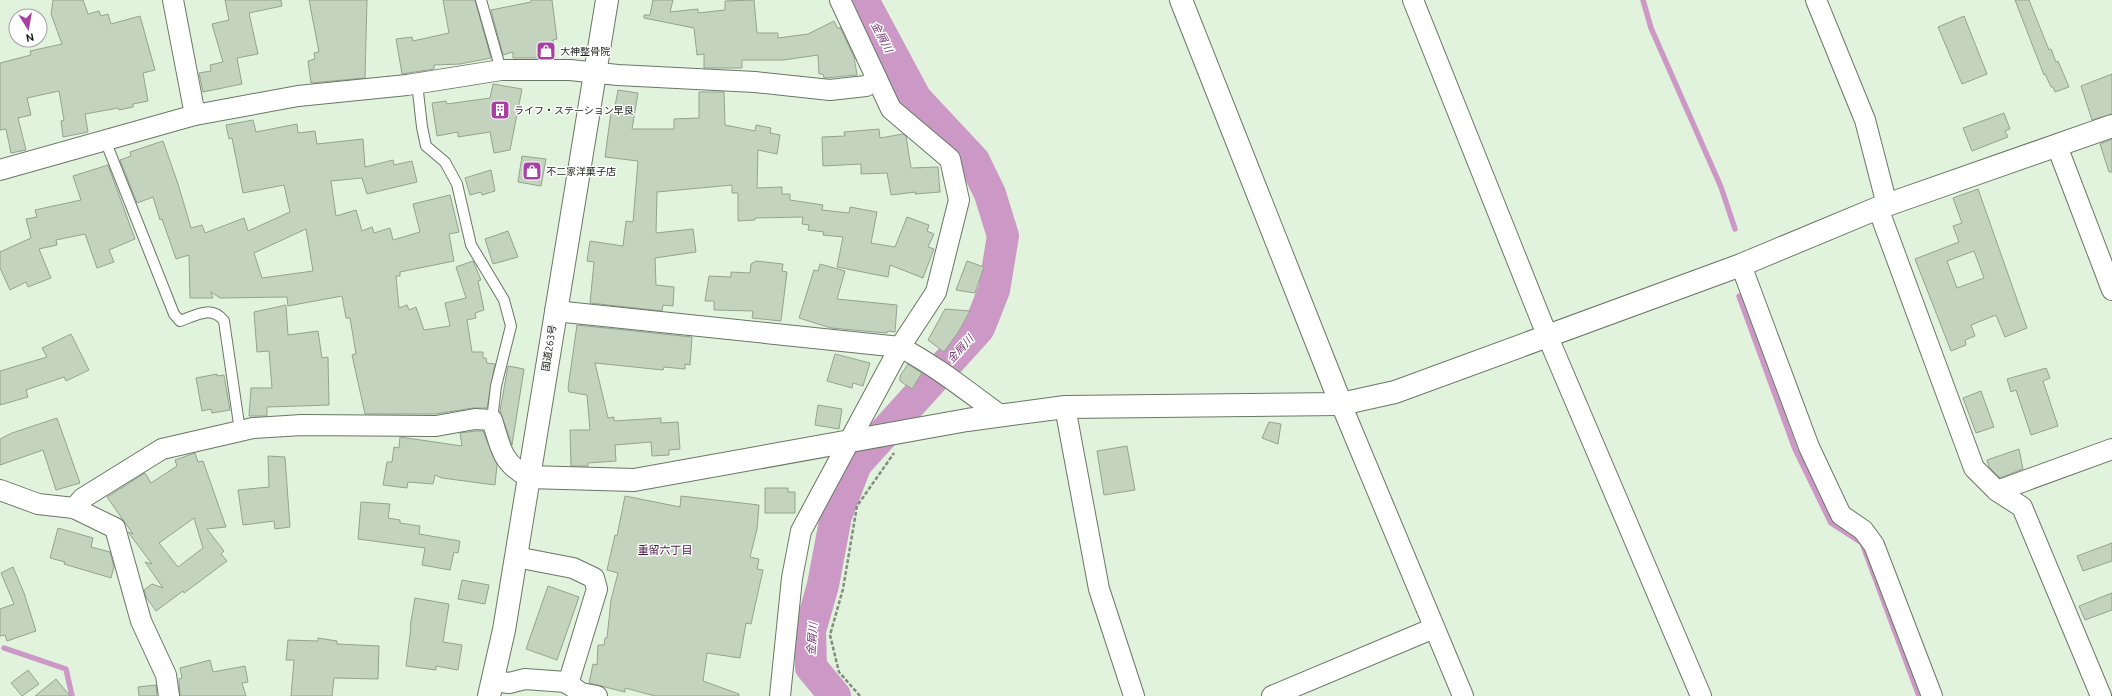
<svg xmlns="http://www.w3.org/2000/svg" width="2112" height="696" viewBox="0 0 2112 696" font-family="Ubuntu,'Noto Sans JP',sans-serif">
<rect width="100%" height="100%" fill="#e2f3dd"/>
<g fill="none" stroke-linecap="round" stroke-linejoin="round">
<g stroke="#cc99c6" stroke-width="5.5">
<path d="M1643 0 1651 28 1721 187 1735 229"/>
<path d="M1739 296 1795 449 1831 523 1862 543 1919 696"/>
<path d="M4 648 66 669 72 696"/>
</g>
<path stroke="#cc99c6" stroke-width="32" d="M835 696 811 667 810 631 823 585 836 516 856 464 979 328 994 290 1003 236 990 194 974 161 916 99 863 0"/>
</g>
<g fill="#c3d3bd" stroke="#94a38f" fill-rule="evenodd">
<path d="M53 0H83L88 14 99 11 101 16 108 14 111 24 140 16 155 70 143 73 148 101 133 104V107L119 110 118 108 85 114 88 132 63 137 61 121 64 120 59 91 27 98 31 115 18 118 26 150 11 153 6 129 0 130V63L31 55 30 51 62 44 51 14Z"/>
<path d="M225 0H281L282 6 249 13 258 54 237 58 242 84 203 92 199 73 211 71 210 65 223 62 212 24 229 20Z"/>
<path d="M309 0H367L365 78 311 83 308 61 315 59 314 53 319 52Z"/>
<path d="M443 0H475L491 58 460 64 434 65V69L402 74 396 39 412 37 413 41 449 33Z"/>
<path d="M531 0H552L557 39 553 40 555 58H513V52L503 55 491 10 531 2Z"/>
<path d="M653 0H673L670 12 698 9V13L725 10V1L754 0 757 33H778V38L808 34 834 21 838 29 840 27 854 57 857 75 824 78 823 74H819L818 55 783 60H742V68H704V54L697 55 694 28 644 18V15H650Z"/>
<path d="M2015 0H2029L2049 50 2051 49 2056 62 2058 61 2069 87 2055 92 2053 87H2051L2045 74 2044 75Z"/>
<path d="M1964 16 1987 74 1962 84 1938 27Z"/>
<path d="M2112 74V114L2092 120 2081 86Z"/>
<path d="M493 84 522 89 510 150 494 153 490 132 458 137V132L437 136 432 103 446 101 447 104 490 98Z"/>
<path d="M618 90 638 93 632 129H674V119L699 118V92H724L725 125 755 131 756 125 771 128 770 133 780 135 777 154 758 150 757 188 782 187V194H790V200L823 205 822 210 849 213 850 207 877 212 871 243 895 247 907 217 929 225 927 231 934 234 928 247 934 249 923 278 890 265 888 277 837 267 843 237 823 235 824 232 808 230 809 225 802 224 803 217 755 218V220L738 221V193H732V185L657 192 656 233 693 229 696 252 655 258 656 285 674 287 673 306 663 305 662 311 590 303 594 262 587 261 590 241 623 246 626 221 633 222 638 161 605 157 611 112H614Z"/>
<path d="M2004 113 2010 129 2005 131 2008 137 1972 151 1963 128Z"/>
<path d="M253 120 256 132 297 124 298 133 315 131 317 144 363 139 365 167 393 160 394 165 412 161 417 182 367 194 362 178 331 181 336 216 356 210 362 231 372 227 374 233 390 228 393 240 420 232 413 204 450 195 459 232 449 234 454 261 400 272V276H396L399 308 407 305 409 310 416 307 424 330 450 326 445 303 466 298 456 267 473 261 481 280 478 281 484 310 475 313 476 318 467 320 472 352H483V358H486L487 363 495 364 487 408H473L435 414H365L352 355 356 354 350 318H346L342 296 288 306 287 297 220 298 211 292 213 298H190L189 255 176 259 162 219 160 220 153 197 137 203 120 160 131 156 130 152 163 141 178 184 191 228 202 225 205 233 244 218 248 231 290 212 284 185 243 193 232 138 229 139 226 125ZM306 229 313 271 262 278 254 253Z"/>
<path d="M879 129 880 138 903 134 906 136 911 168 938 167 940 192 915 194 916 192 891 195 887 173 861 174V164L823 166 822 137 845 136 844 132Z"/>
<path d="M2112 139V172H2109L2100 144Z"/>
<path d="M522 156 546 159 541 186 518 182Z"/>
<path d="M108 165 135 239 109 250 114 262 97 268 85 234 56 240 57 245 39 249 51 278 28 287 26 282 10 290 0 268V252L31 238 26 219 37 217 35 210 81 200 73 176Z"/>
<path d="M491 170 495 191 482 195 481 192 470 195 465 178Z"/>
<path d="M1978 189 2027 328 2005 337 1996 315 1971 325 1975 336 1965 340 1966 345 1951 351 1915 259 1959 242 1953 226 1962 223 1953 198ZM1974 251 1984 278 1957 288 1947 261Z"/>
<path d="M508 231 518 257 493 264 485 239Z"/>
<path d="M756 261 783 264 782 271 787 272 781 321 752 318 753 311 714 310V301H705L709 276 731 277V272L750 273 751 264Z"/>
<path d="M967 261 984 267 975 293 956 290Z"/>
<path d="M820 264 845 271 837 299 897 305 895 332 888 331 887 333 831 328 799 318 814 270 818 271Z"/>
<path d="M286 305 288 335 318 331 322 358 328 357 329 405 267 407V416H249L251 388H272L269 351 257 352 254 312Z"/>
<path d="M945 309 970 311 959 331 944 352 928 340Z"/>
<path d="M577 325 692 337 690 365 685 364V369L664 367 663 370 595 363 608 418 614 417V421L661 418V423L678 422 680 449 669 450V455L652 456 651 442 615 445 616 461 588 463V466H571L570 430H590L587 395 569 392 568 388Z"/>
<path d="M71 334 89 370 66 381 64 377 26 390 28 397 0 405V371L47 357 42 348Z"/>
<path d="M835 354 870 363 863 386 853 383 852 388 827 381Z"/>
<path d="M908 364 922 373 912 389 900 381V376Z"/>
<path d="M508 366 524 369 512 445 500 411Z"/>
<path d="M2046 368 2050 378 2043 381 2058 426 2031 435 2016 390 2011 392 2007 379Z"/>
<path d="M217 374V376L224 375 230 410 212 413 211 409 202 411 196 378Z"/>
<path d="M1981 391 1994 427 1976 433 1963 398Z"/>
<path d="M818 405 842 409 839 429 815 425Z"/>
<path d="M57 418 80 483 56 490 43 450 0 465V439L12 433Z"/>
<path d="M1269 422 1281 424 1278 444 1262 438Z"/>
<path d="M476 431H483L497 464 495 485 442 478 435 475 433 484 408 482 407 488 383 485 387 462H392L394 447 399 448 400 437 462 446 460 433Z"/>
<path d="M1127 446 1135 490 1104 495 1097 451Z"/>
<path d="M2019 449 2023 469 2000 478 1989 467 1987 460Z"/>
<path d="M195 453 198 462 203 461 226 527 207 529 224 551 221 554 227 561 184 593 183 591 156 611 146 597 144 590 152 584 163 588 145 562 152 564 128 532 133 534 107 497 145 473 151 483 177 466 175 460ZM194 518 203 548 178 567 159 543Z"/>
<path d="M268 456 285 457 290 527 275 529 274 521 243 525 238 490 269 487Z"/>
<path d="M765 488H788V492H795V513H765Z"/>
<path d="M625 496 680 507 681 496 759 505 757 529 750 557 759 559 757 569 763 570 751 624 746 623 740 658 707 653 703 681 739 694V696H655L625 688V692L589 683 593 664 597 665 598 645H604L605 638H607L611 600 618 573 607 570 615 535 617 536Z"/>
<path d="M361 502 390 504 388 518 400 520V523L420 526 419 534 460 541 458 553 454 552 450 570 422 565 425 548 358 539Z"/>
<path d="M58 528 93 538 91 547 110 552 114 567 111 578 64 564 65 562 50 558Z"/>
<path d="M2112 543V561L2083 571 2077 556Z"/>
<path d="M13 567 24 593 36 631 7 641 5 635 0 636V609L14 604 1 573Z"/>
<path d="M462 580 489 585 485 604 458 599Z"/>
<path d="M548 586 579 597 557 660 526 649Z"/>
<path d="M2112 593V610L2085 620 2079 606Z"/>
<path d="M415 598 449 604 443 642 462 645 458 670 436 666V670L406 666 411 627H410Z"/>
<path d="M318 638 337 641V644L379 646 378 679 334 678 332 696H291L294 660H286L288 640 318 641Z"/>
<path d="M210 660 213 672 245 666 248 682 242 683 246 696H180L179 682V679L182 678 180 668Z"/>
<path d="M28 670 39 684 22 696 11 683Z"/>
<path d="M56 679 70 696H35Z"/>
<path d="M156 685 157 696H139L138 687Z"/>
</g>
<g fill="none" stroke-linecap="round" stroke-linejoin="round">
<defs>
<g id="service">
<path d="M481 0 501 70"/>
<path d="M417 83 422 127 426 146 445 162 457 184 471 245 504 300 511 326 496 386 492 420"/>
<path d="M105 140 174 314 180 321C196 315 212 305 224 321L240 431"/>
</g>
<g id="minor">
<path d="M173 0 195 115"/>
<path d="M1413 0 1547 335 1701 696"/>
<path d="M1816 0 1865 120 1887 205"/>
<path d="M2057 146 2112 290"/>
<path d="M0 170 195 115 298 96 407 85 501 70H570L618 75 755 82 830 90 866 86 877 79"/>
<path d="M1878 208 1974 468 1997 491 2022 507 2101 696"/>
<path d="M1741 265 1809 447 1841 515 1863 530 1874 545 1932 696"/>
<path d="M555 311 900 347C936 366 967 391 1000 415"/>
<path d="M1341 404 1463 696"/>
<path d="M1065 407 1099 589 1134 696"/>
<path d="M0 490 38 504 74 508 115 528 141 621 166 675 169 696"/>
<path d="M1997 491 2112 449"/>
<path d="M74 508 83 498 162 449 253 428 302 425 436 426 475 419 492 420C501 448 501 462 528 477"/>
<path d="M516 557 573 568 594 578 597 589 568 684"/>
<path d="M492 681 509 683 525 679 566 682 581 693 597 696"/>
<path d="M780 696 792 578 801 531 900 347 936 292 959 200 950 159 891 109 840 0"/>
<path d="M1272 696 1434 628"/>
</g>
<g id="tertiary">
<path d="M1181 0 1341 404"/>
<path d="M528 477 634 480 967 420 1065 407 1341 404 1395 392 1741 265 1878 208 2112 126"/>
</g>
<path id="trunk" d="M489 696 504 630 607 0"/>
</defs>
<use href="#service" stroke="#697764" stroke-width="12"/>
<use href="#minor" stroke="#697764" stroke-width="22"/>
<use href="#tertiary" stroke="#697764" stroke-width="24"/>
<use href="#trunk" stroke="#697764" stroke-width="24"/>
<path stroke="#818d7e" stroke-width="2.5" stroke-dasharray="4 2" stroke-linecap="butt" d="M860 696 839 672 830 635 843 589 857 506 894 453"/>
<use href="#service" stroke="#fff" stroke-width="10"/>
<use href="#minor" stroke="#fff" stroke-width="20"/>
<use href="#tertiary" stroke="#fff" stroke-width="22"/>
<use href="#trunk" stroke="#fff" stroke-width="22"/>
</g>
<defs>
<symbol id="shop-square" viewBox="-11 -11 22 22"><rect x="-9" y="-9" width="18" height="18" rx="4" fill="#a83fa2" stroke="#fff"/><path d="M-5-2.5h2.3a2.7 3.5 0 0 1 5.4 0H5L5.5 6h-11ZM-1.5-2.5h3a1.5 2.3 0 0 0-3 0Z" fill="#fff"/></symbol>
<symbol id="building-square" viewBox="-11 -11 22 22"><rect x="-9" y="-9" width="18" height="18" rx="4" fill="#a83fa2" stroke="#fff"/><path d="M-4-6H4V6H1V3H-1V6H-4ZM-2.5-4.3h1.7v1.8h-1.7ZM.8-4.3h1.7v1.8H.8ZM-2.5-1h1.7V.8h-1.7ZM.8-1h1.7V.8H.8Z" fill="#fff"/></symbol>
</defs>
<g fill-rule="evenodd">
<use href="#shop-square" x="535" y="40" width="22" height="22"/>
<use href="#building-square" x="489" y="99" width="22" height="22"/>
<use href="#shop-square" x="521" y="160" width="22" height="22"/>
</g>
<g text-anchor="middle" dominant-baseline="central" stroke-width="3" stroke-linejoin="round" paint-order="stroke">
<g font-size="10" fill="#171d16" stroke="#fff" text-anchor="start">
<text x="560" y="51">大神整骨院</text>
<text x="514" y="110">ライフ・ステーション早良</text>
<text x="546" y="171">不二家洋菓子店</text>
</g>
<g font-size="10" fill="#171d16" stroke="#fff">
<text transform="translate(549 348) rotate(-81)">国道263号</text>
</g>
<g font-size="11" font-style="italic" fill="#763871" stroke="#fff">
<text transform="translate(882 37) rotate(62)">金屑川</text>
<text transform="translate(960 349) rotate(-48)">金屑川</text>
<text transform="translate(812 639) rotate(-86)">金屑川</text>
</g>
<g font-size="11" fill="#491746" stroke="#fff">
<text x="665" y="550">重留六丁目</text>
</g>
</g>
<g transform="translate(28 28) rotate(169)"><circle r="19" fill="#ffffff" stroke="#a2a5a2"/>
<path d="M0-3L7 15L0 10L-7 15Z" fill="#a83fa2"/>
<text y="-6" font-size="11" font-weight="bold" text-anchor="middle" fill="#171d16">N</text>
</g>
</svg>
